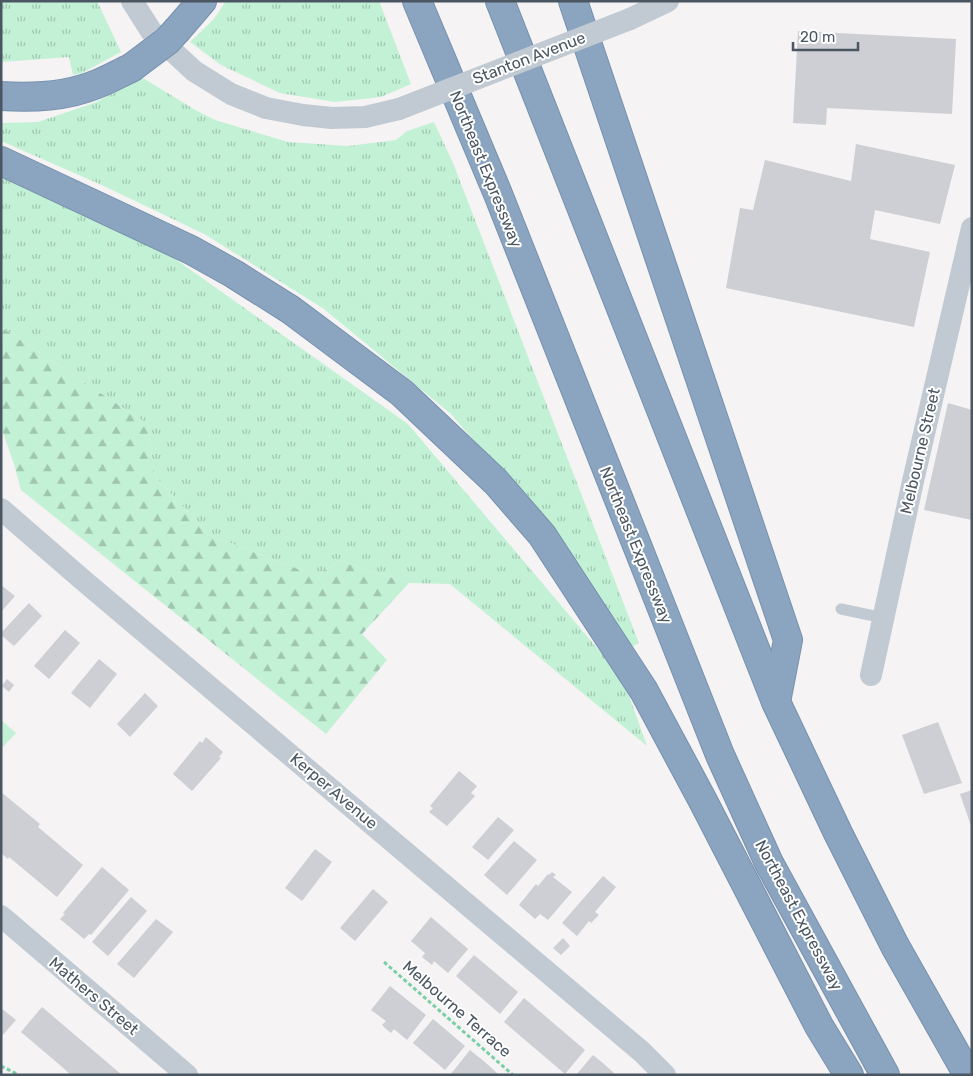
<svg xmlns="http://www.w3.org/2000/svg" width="973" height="1076" viewBox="0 0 973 1076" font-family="Rubik,sans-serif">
<defs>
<pattern id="grass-tufts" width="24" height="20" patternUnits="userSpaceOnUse" patternTransform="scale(1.25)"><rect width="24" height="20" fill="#c3f1d5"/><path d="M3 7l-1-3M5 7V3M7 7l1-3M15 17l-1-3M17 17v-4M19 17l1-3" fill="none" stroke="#a0c6b0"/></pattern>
<pattern id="forest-firs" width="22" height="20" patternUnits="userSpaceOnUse" patternTransform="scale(1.25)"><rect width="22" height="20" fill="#c3f1d5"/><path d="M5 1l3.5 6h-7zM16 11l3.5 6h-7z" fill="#a0c6b0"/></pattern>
</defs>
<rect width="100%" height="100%" fill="#f5f3f3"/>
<g fill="url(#grass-tufts)">
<path d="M1 1H97L121 52 82 73 73 75 69 57 1 62Z"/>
<path d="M226 1H379L411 84 381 97 335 102 280 93 221 65 190 42 213 20Z"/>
<path d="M143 78 197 111 215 120 288 142 348 146 396 140 407 131 434 122 453 163 639 643 631 647 571 554 451 414 324 309 206 235 104 186 1 141V123L38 122 94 103Z"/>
<path d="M1 177 171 256 408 424 623 679 647 746 450 584 409 583 339 561 316 576 209 535 155 476 147 424 1 327Z"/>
</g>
<path fill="url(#forest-firs)" d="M1 327 147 424 155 476 209 535 316 576 339 561 409 583 362 634 387 660 326 734 21 490 14 464 1 427Z"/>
<path fill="#c3f1d5" d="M1 720 16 733 1 749Z"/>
<g fill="#cdcfd5">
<path d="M798 31 956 39 952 114 827 108 826 125 793 123Z"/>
<path d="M856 144 955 165 940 224 875 210 870 239 930 252 914 327 726 288 740 208 753 210 765 160 851 181Z"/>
<path d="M948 403 972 410V520L924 510Z"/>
<path d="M1 585 15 596 1 612Z"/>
<path d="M29 603 42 616 14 646 1 635V633Z"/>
<path d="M65 630 80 643 49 679 34 666Z"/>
<path d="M99 659 117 674 90 708 71 693Z"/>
<path d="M7 679 14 685 9 692 2 686Z"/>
<path d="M145 693 158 706 130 737 117 724Z"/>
<path d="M938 722 962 783 924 794 902 735Z"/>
<path d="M206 737 223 752 219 757 221 758 192 791 173 774 200 741 202 743Z"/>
<path d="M459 771 477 786 471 793 475 796 447 826 429 812 433 808 430 806Z"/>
<path d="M972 790V825L971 826 960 794Z"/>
<path d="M1 792 40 824 38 827 83 865 57 897 9 857 8 859 1 853Z"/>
<path d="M498 817 514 830 488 860 472 847Z"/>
<path d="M514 841 537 860 507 895 484 875Z"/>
<path d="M315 849 332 862 302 901 285 888Z"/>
<path d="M102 867 129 890 91 935 89 934 84 939 60 919 65 914 63 913Z"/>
<path d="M552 872 556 875 553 877 572 892 548 920 540 914 535 919 519 905 536 884 538 886 548 874 549 875Z"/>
<path d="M603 876 616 887 595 912 599 915 591 923 589 921 577 936 562 923Z"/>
<path d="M373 889 388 902 355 941 340 928Z"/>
<path d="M131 897 147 911 108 956 92 942Z"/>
<path d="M431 917 468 949 448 973 434 961 432 965 422 957 425 953 411 941Z"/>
<path d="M156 919 173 932 134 978 117 964Z"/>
<path d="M563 938 570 946 561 955 553 948Z"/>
<path d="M474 955 518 992 500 1014 456 976Z"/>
<path d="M390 986 426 1015 407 1040 394 1029 391 1033 386 1029 382 1025 386 1021 371 1010Z"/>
<path d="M524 998 585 1050 565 1074 504 1022Z"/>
<path d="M42 1007 55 1018 122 1075H71L61 1066 21 1032Z"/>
<path d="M1 1008 16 1020 1 1037Z"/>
<path d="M433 1019 465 1046 445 1070 413 1043Z"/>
<path d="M470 1050 486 1063 499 1075H450Z"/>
<path d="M593 1055 604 1064 616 1075H576Z"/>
</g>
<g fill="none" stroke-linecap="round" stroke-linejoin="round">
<defs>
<g id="motorway">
<path d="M417 1 498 194 720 755 769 863 885 1075"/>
<path d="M500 1 776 702 838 833 895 946 968 1075"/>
<path d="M573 1 788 640 776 702"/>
<path d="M178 29 202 1"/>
<path d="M1 96C33 98 66 97 97 84 108 80 120 73 131 68"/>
<path d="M1 161 191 250 234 274 291 310 402 393 496 482 542 535 644 691 703 801 819 1026 849 1075"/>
</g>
</defs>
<use href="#motorway" stroke="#7690ad" stroke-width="30"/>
<g stroke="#7ad0a6" stroke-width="3" stroke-dasharray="4 2.5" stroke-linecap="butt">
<path d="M384 962 513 1075"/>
<path d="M1 1066 19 1075"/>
</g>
<path stroke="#c1cad2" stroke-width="11" d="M841 609 884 618"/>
<g stroke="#c1cad2" stroke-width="22">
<path d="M132 1 151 31 194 71 231 94 266 108 303 115 332 118 365 117 399 109"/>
<path d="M630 19 668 1"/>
<path d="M1 509 84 581 642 1052 665 1075"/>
<path d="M871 675 913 481 972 228"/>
<path d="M1 916 187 1075"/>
</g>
<use href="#motorway" stroke="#8ba5c1" stroke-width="28"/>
<defs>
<path id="motorway-bridge" d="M131 68 167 41 178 29"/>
</defs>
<use href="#motorway-bridge" stroke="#7690ad" stroke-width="30" stroke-linecap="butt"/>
<path stroke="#c1cad2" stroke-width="22" d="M399 109 630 19"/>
<use href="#motorway-bridge" stroke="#8ba5c1" stroke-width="28"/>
</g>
<g text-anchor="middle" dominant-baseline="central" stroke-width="4" stroke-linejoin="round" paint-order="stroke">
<g font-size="16" fill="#4a5661" stroke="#fff">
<text transform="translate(529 58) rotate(-21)">Stanton Avenue</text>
<text transform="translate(486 169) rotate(68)">Northeast Expressway</text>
<text transform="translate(920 451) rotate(-77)">Melbourne Street</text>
<text transform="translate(636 545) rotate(68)">Northeast Expressway</text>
<text transform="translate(334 791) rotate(40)">Kerper Avenue</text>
<text transform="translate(799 915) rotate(62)">Northeast Expressway</text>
<text transform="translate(94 996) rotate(40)">Mathers Street</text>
<text transform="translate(457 1009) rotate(41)">Melbourne Terrace</text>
</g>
</g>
<rect width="973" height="1076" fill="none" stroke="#4a5661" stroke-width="5"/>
<path d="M793 42v8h65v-8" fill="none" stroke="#4a5661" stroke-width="2.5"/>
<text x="800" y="42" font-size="15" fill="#4a5661" stroke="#ffffff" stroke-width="4" paint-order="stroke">20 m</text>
</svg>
